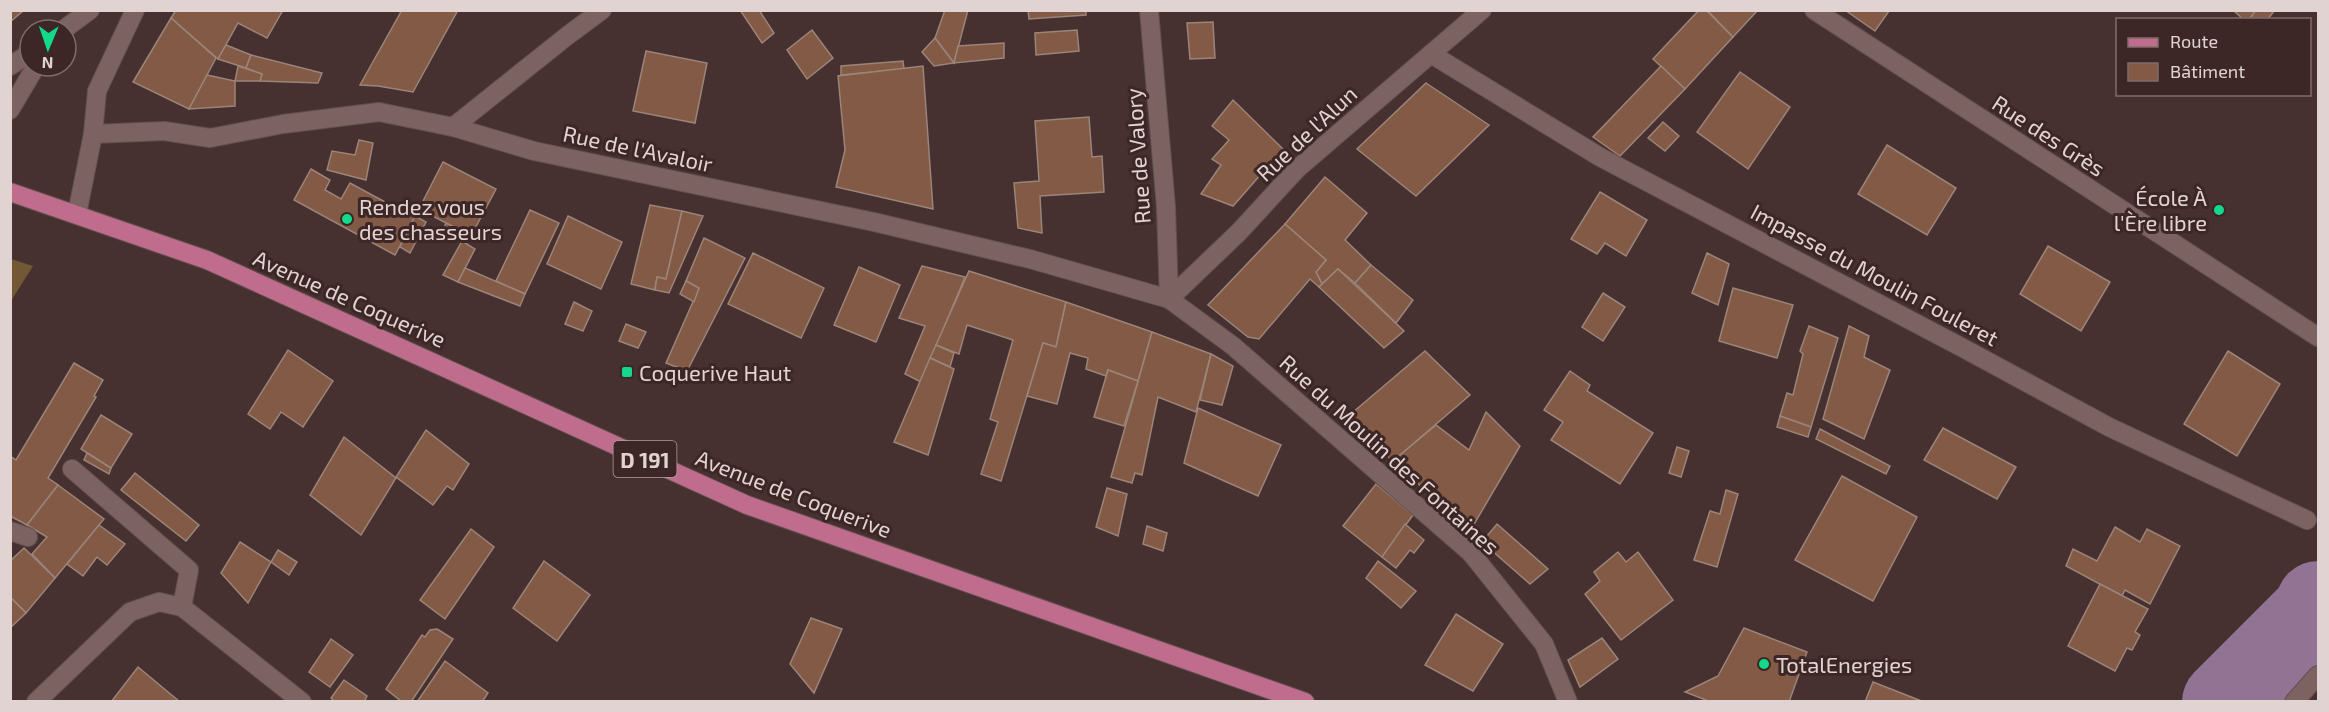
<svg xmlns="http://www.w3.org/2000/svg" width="2329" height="712" viewBox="0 0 2329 712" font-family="'Exo 2',sans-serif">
<rect width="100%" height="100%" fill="#473130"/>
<path fill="#725934" d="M11 259 33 266 11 301 10 259Z"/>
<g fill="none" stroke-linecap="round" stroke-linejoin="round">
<path stroke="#937394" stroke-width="84" d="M2224 702 2314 612 2318 603"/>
</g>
<g fill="#835a45" stroke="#9b8479" stroke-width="1.5">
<path d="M10 10H24L10 22Z"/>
<path d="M176 10H283L267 38 238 23 218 59 171 18Z"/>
<path d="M402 10H458L413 92 378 86 360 85Z"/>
<path d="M740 10H759L774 33 762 43Z"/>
<path d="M945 10H968L954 63 935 38Z"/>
<path d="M1028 10H1086V15L1029 19Z"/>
<path d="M1699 10 1707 11 1733 37 1685 89 1653 59Z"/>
<path d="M1707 10H1758L1733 37Z"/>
<path d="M1845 10H1889V11L1875 31Z"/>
<path d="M2233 10H2256L2249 20H2244Z"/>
<path d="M2256 10H2275L2267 20H2249Z"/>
<path d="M171 18 216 58 189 109 133 82Z"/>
<path d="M1213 22 1215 58 1190 59 1187 23Z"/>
<path d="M812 30 833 58 807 79 787 50Z"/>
<path d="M1077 30 1079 51 1036 55 1035 33Z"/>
<path d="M935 38 954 63 934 66 922 52Z"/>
<path d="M1004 43V58L954 63 958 46Z"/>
<path d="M226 45 251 55 246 68 218 59Z"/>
<path d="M646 51 707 63 695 123 633 111Z"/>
<path d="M251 55 322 73 318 83 260 81 262 74 246 68Z"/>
<path d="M903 61 904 69 841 75V66Z"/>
<path d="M238 66 262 74 260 81H235Z"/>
<path d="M923 66 933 209 836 187 845 150 838 76Z"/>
<path d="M1661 66 1685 89 1620 156 1593 137Z"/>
<path d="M1740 72 1790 107 1748 169 1697 132Z"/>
<path d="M207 75 235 81V106L189 109Z"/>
<path d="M1426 83 1489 125 1416 196 1357 149Z"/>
<path d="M1233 100 1283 149 1233 206 1201 194 1221 165 1212 159 1229 140 1212 126Z"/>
<path d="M1089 117 1092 157 1102 156 1104 192 1040 196 1042 233 1018 228 1014 183 1039 181 1035 121Z"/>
<path d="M1663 122 1679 136 1665 151 1648 138Z"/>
<path d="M359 140 373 143 366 180 327 170 332 151 355 155Z"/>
<path d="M1887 145 1956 188 1927 235 1858 194Z"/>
<path d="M443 162 496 189 471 236 419 209Z"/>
<path d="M311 169 330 180 325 190 341 199 350 183 415 218 395 255 294 200Z"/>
<path d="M1325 177 1367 213 1345 240 1371 265 1355 283 1338 269 1322 284 1316 272 1326 260 1285 224Z"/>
<path d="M1600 192 1647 220 1626 256 1605 243 1597 254 1571 239Z"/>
<path d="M650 205 682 211 666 279 657 277 655 290 631 284Z"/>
<path d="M530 210 559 223 525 294 496 281Z"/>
<path d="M682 211 703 216 669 293 655 290 657 277 666 279Z"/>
<path d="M415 216 426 222 410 253 400 247Z"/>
<path d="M568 216 622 242 601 289 547 264Z"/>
<path d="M446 223 458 229 454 235 443 230Z"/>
<path d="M1285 224 1326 260 1316 272 1322 284 1319 287 1310 279 1259 339 1248 337 1208 305Z"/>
<path d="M704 238 745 258 687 371 666 363 699 288 686 281Z"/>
<path d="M462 241 475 249 458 282 443 275Z"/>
<path d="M2048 246 2110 282 2081 331 2020 294Z"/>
<path d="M753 253 824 288 801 338 728 304Z"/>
<path d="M1707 253 1729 264 1718 305 1692 293Z"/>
<path d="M1371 265 1413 300 1396 323 1355 283Z"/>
<path d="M922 266 965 277 921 382 905 374 925 326 899 318Z"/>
<path d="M859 267 900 285 876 342 834 325Z"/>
<path d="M465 268 525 294 520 306 458 282Z"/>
<path d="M1338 269 1404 331 1384 348 1319 287Z"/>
<path d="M969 271 1066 302 1056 347 1043 343 1001 481 981 474 998 422 990 419 1013 340 967 325 959 354 936 345Z"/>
<path d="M686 281 699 288 694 302 680 294Z"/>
<path d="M1733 288 1793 305 1777 358 1719 341Z"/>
<path d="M1603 293 1625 307 1603 341 1582 327Z"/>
<path d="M574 302 592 311 583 331 565 324Z"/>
<path d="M1066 302 1152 332 1138 381 1108 370 1106 376 1086 369 1088 358 1070 353 1057 404 1027 396 1043 343 1056 347Z"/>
<path d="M626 324 646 332 638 348 619 341Z"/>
<path d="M1809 326 1838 338 1811 427 1780 416 1787 393 1793 395 1803 354 1800 351Z"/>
<path d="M1849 326 1869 336 1864 357 1890 370 1864 439 1823 419Z"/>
<path d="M1152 332 1211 354 1196 412 1158 397 1142 475 1135 473 1132 483 1111 477Z"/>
<path d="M936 345 954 353 950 367 930 358Z"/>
<path d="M288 350 333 381 303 427 281 412 270 429 248 414Z"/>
<path d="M1425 351 1470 395 1393 461 1345 419Z"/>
<path d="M2228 351 2280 384 2237 456 2184 424Z"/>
<path d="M1211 354 1233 366 1222 405 1200 400Z"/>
<path d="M930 358 954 369 928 455 894 442Z"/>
<path d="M74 363 103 380 94 396 96 397 48 478 58 485 27 525 10 516V456L16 460Z"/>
<path d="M1108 370 1138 381 1124 426 1094 417Z"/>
<path d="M1570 371 1590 385 1587 391 1653 433 1620 484 1551 440 1563 422 1544 410Z"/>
<path d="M1198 408 1281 445 1258 496 1184 463Z"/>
<path d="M1486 412 1520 446 1470 531 1393 461 1436 425 1469 450Z"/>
<path d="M101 415 132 434 111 468 81 449Z"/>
<path d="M1780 416 1811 427 1808 437 1777 427Z"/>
<path d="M1943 428 2016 467 1997 499 1924 460Z"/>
<path d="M1820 429 1890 466 1886 474 1816 439Z"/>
<path d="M426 430 469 464 453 490 447 486 433 505 396 477Z"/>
<path d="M344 437 396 478 361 535 310 495Z"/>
<path d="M1677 447 1689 451 1681 477 1669 473Z"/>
<path d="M87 453 111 468 109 474 84 460Z"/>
<path d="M135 473 199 525 186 541 121 490Z"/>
<path d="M1842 476 1917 517 1873 601 1795 560Z"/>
<path d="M1376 484 1413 515 1382 557 1343 526Z"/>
<path d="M58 485 104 519 55 578 32 554 47 537 27 525Z"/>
<path d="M1107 488 1127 494 1118 536 1096 527Z"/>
<path d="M1726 490 1738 494 1717 567 1694 560 1710 511 1720 514Z"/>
<path d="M1405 524 1424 540 1414 553 1410 550 1396 568 1382 557Z"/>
<path d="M1497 524 1548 569 1530 584 1482 542Z"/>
<path d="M99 525 125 544 107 565 97 557 83 576 67 564Z"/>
<path d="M1147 526 1167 533 1163 551 1143 544Z"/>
<path d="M2115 527 2140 542 2147 529 2180 546 2150 604 2125 590 2122 596 2066 566 2073 549 2097 561Z"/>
<path d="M471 529 494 547 445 619 420 600Z"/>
<path d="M240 542 271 562 248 603 221 573Z"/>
<path d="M24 548 55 578 26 613 10 597V561Z"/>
<path d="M278 550 297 562 289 575 271 562Z"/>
<path d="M1618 552 1626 562 1638 552 1673 600 1621 640 1585 594 1600 581 1594 572Z"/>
<path d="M544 561 590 595 557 641 513 608Z"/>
<path d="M1378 561 1416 591 1401 608 1366 578Z"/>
<path d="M2100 584 2148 609 2135 632 2140 635 2132 650 2127 648 2115 671 2068 646Z"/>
<path d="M10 597 26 613 10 628Z"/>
<path d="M1456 614 1503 644 1473 691 1425 665Z"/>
<path d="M811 618 842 629 814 693 790 664Z"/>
<path d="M1744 628 1807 652 1789 702H1711L1685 692 1718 676Z"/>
<path d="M437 629 453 639 411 702H402L386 689 422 635 425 637 430 630Z"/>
<path d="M1602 638 1618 659 1580 687 1568 660Z"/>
<path d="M331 639 353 655 330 687 309 672Z"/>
<path d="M445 661 488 693 482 702H417Z"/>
<path d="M138 667 180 702H111Z"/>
<path d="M344 680 367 696 364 702H336L331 698Z"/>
<path d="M1873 682 1924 702H1865Z"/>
</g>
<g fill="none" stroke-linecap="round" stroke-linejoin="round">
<defs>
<g id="lane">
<path d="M1814 10 2318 337"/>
<path d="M1431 54 1600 157 1963 348 2109 427 2307 520"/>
<path d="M72 469 189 570 182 607"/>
</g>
<g id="street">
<path d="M1149 10 1166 207 1169 299"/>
<path d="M453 127 567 36 602 10"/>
<path d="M93 134 164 131 210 138 283 124 379 112 453 127 534 151 874 222 1030 259 1169 299 1233 346 1471 553 1544 644 1568 702"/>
<path d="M1169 299 1239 232 1297 169 1482 10"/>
<path d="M10 531 28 537"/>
<path d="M36 702 130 612 159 602 182 607 302 702"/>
<path d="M2294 702 2318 675"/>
</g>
<g id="secondary">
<path d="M63 30 90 10"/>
<path d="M10 66 30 53"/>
<path d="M10 110 36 66"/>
<path d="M77 214 93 134 97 91 135 10"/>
</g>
<path id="primary" d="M10 192 207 260 747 505 1305 702"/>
</defs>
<use href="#lane" stroke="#635050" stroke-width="20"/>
<use href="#street" stroke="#635050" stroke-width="20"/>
<use href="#secondary" stroke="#635050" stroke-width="20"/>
<use href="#primary" stroke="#635050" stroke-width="20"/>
<use href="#lane" stroke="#7c6362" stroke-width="18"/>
<use href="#street" stroke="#7c6362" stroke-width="18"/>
<use href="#secondary" stroke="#7c6362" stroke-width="18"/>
<use href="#primary" stroke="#bf6c8d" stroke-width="18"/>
</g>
<g fill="#13d98a" stroke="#3c2726" stroke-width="2">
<circle cx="2219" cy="210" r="6"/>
<circle cx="347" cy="219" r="6"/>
<rect x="621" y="366" width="12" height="12" rx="3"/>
<circle cx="1764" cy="664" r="6"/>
</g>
<g text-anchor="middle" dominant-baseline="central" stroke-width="6" stroke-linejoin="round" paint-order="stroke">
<rect fill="#3c2726" stroke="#b09f9f" stroke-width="1.5" x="613.5" y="441" width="63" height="36" rx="4.5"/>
<g font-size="21" font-weight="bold" fill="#e2d3d3">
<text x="645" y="459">D 191</text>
</g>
<g font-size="22" fill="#e2d3d3" stroke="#3c2726">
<text transform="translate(1306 133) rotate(-43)">Rue de l'Alun</text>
<text transform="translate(2049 135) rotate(33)">Rue des Grès</text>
<text transform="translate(638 148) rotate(12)">Rue de l'Avaloir</text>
<text transform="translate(1137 156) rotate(-94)">Rue de Valory</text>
<text transform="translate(1875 274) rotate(28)">Impasse du Moulin Fouleret</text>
<text transform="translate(350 298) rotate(24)">Avenue de Coquerive</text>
<text transform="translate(1390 454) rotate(42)">Rue du Moulin des Fontaines</text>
<text transform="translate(794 493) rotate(21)">Avenue de Coquerive</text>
</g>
<g font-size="22" fill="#e2d3d3" stroke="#3c2726" text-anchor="start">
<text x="2207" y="197" text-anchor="end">École À<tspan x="2207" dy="25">l'Ère libre</tspan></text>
<text x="359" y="206">Rendez vous<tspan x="359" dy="25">des chasseurs</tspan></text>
<text x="639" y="372">Coquerive Haut</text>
<text x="1776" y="664">TotalEnergies</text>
</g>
</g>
<rect width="2329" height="712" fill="none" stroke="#e2d3d3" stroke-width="24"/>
<rect x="2116" y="18" width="195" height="78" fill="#3c2726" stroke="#7e6c6b" stroke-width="1.5"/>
<rect x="2128" y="38" width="30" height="9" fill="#bf6c8d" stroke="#7e6c6b" stroke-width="1.5"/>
<text x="2170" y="48" font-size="18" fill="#e2d3d3">Route</text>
<rect x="2128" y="63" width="30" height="18" fill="#835a45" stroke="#7e6c6b" stroke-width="1.5"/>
<text x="2170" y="78" font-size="18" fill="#e2d3d3">Bâtiment</text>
<g transform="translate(48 48) rotate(182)"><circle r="28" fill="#3c2726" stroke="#7e6c6b" stroke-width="1.5"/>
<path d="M0-4.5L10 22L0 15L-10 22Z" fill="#13d98a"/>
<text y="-9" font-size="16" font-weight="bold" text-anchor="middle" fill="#e2d3d3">N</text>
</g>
</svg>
